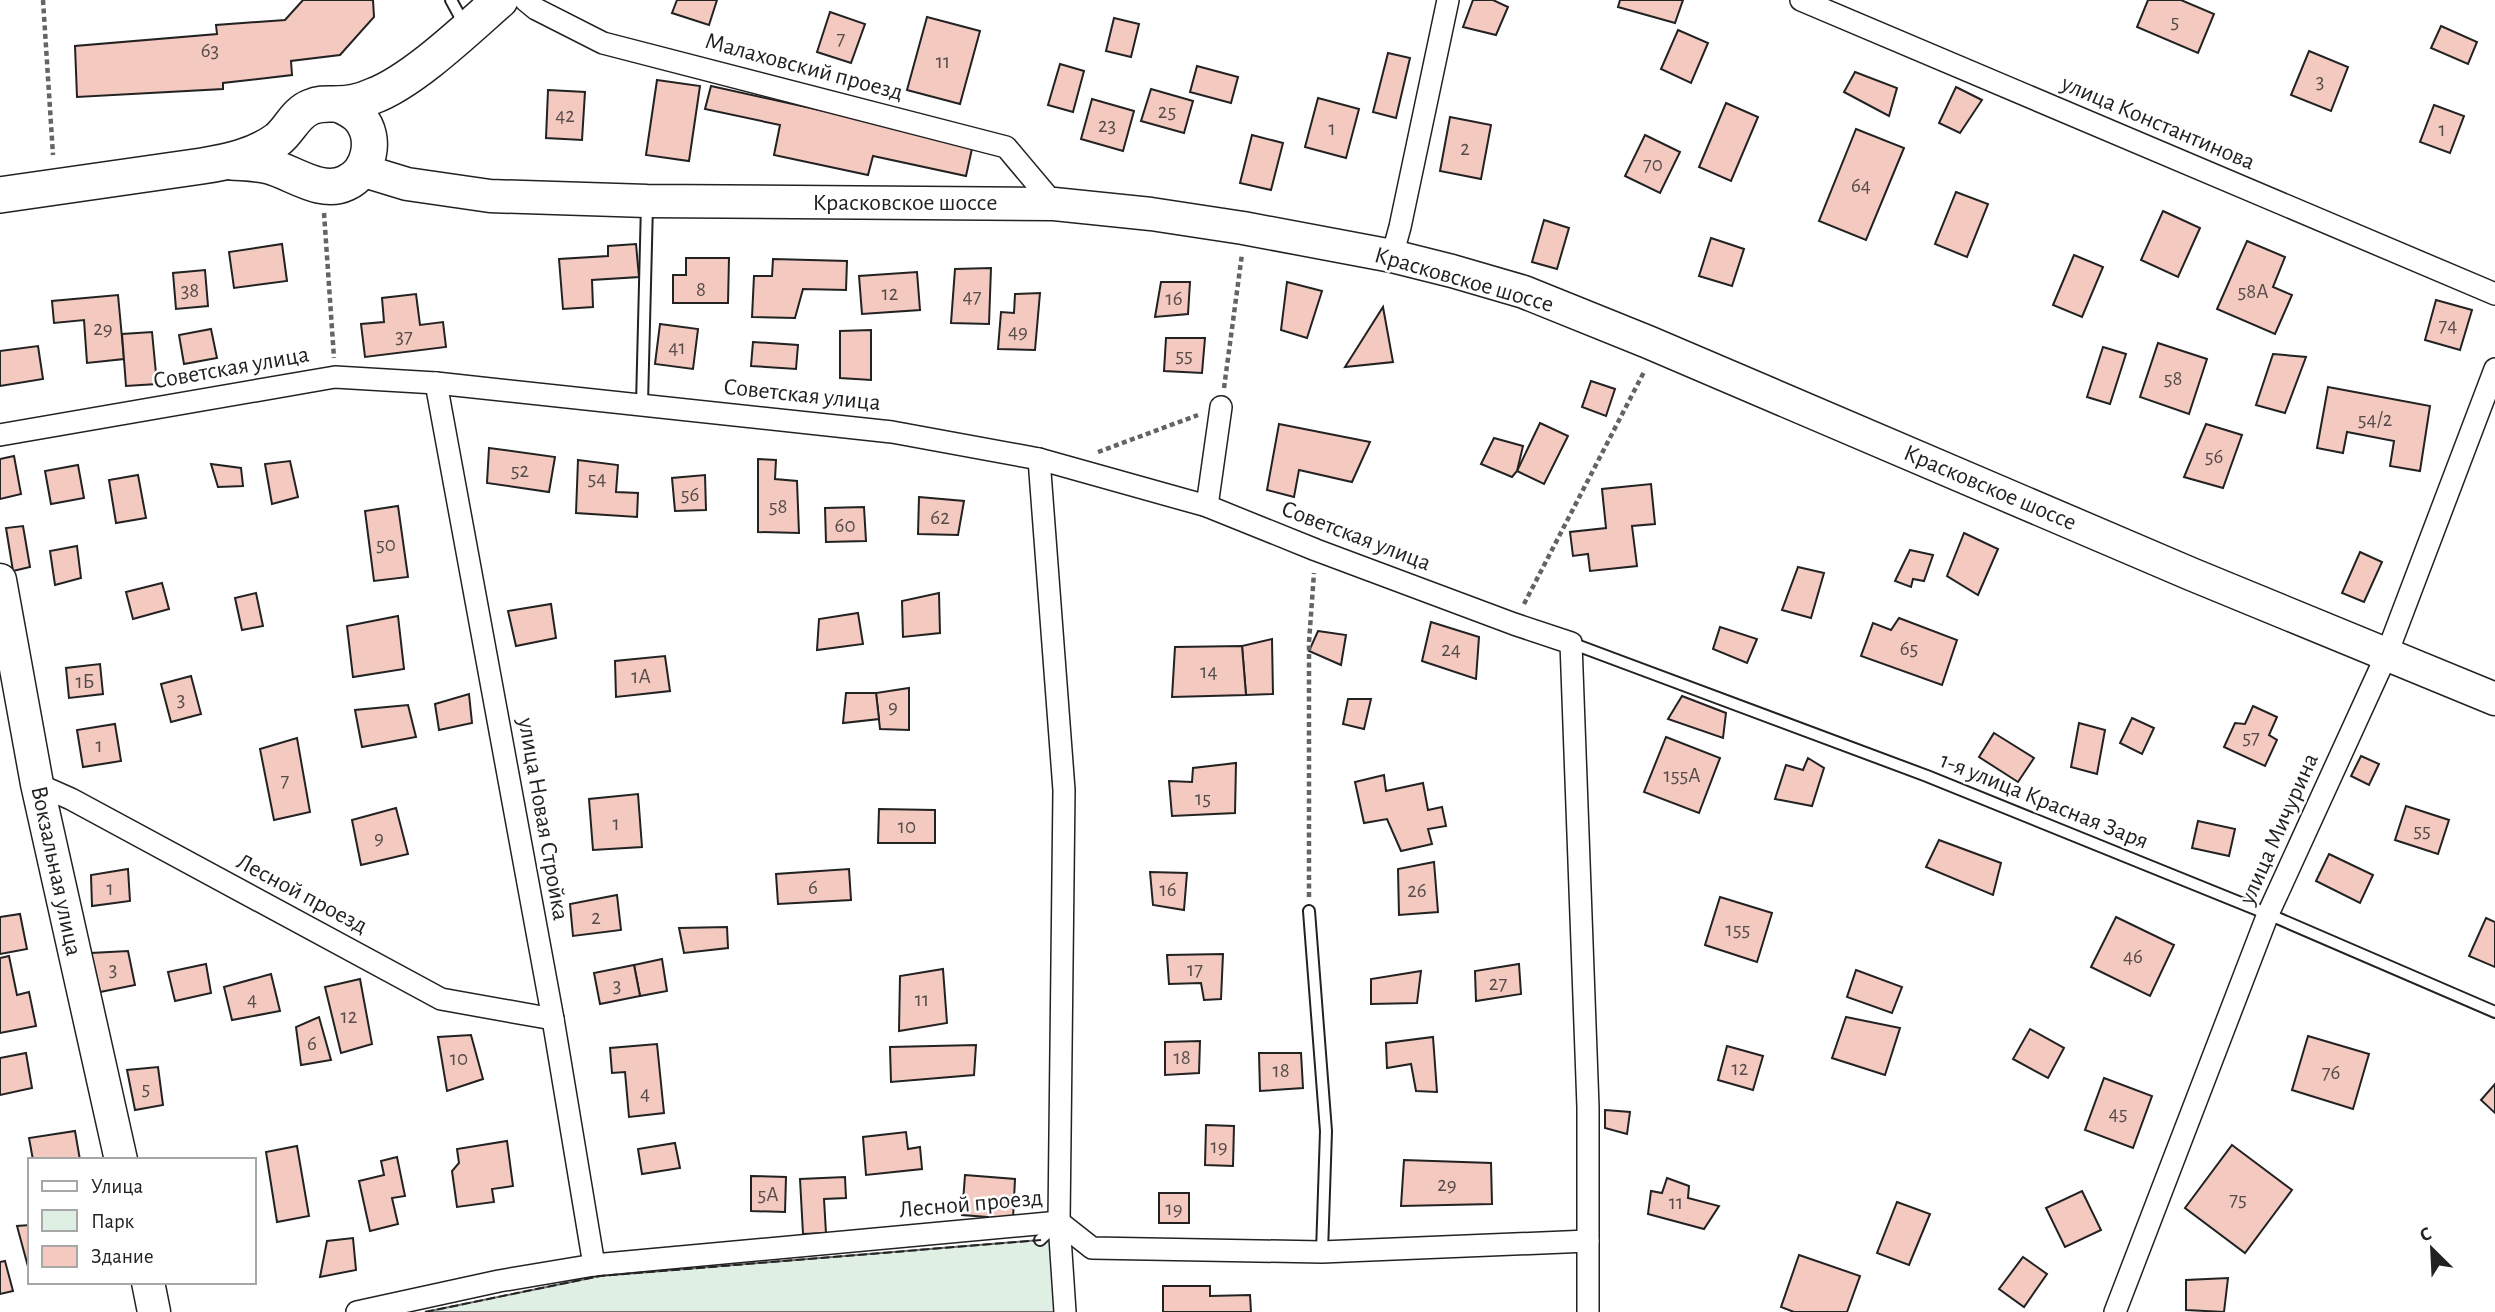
<svg xmlns="http://www.w3.org/2000/svg" width="2495" height="1312" viewBox="0 0 2495 1312" font-family="'Alegreya Sans',sans-serif">
<rect width="100%" height="100%" fill="#fff"/>
<path fill="#e0efe3" stroke="#6f6f6f" stroke-width="2" d="M1052 1239 1055 1312H425L600 1276Z"/>
<g fill="#f3c9c0" stroke="#222" stroke-width="2">
<path d="M303 0H373L374 17 340 55 291 61 292 75 223 83V89L77 97 75 46 217 34 216 25 285 20Z"/>
<path d="M677 0H717L709 25 672 13Z"/>
<path d="M1473 0H1493L1508 7 1496 35 1463 27Z"/>
<path d="M1620 0H1683L1675 23 1618 7Z"/>
<path d="M2148 0H2181L2214 14 2198 53 2137 27Z"/>
<path d="M830 12 865 24 851 63 817 52Z"/>
<path d="M927 17 980 31 960 104 907 90Z"/>
<path d="M1114 18 1139 24 1131 57 1106 51Z"/>
<path d="M2441 26 2477 42 2468 64 2431 48Z"/>
<path d="M1678 30 1708 43 1691 83 1661 69Z"/>
<path d="M2309 51 2348 67 2331 111 2291 95Z"/>
<path d="M1388 53 1410 58 1396 118 1373 112Z"/>
<path d="M1060 64 1084 71 1073 112 1048 105Z"/>
<path d="M1197 66 1238 77 1231 103 1190 92Z"/>
<path d="M1855 72 1897 88 1889 116 1844 92Z"/>
<path d="M657 80 700 86 689 161 646 155Z"/>
<path d="M711 86 973 144 966 176 873 156 868 175 774 155 780 125 705 109Z"/>
<path d="M1956 87 1982 100 1960 133 1939 123Z"/>
<path d="M1151 89 1193 101 1184 133 1141 121Z"/>
<path d="M548 90 585 92 582 140 546 138Z"/>
<path d="M1318 98 1359 109 1346 158 1305 147Z"/>
<path d="M1092 99 1134 111 1123 151 1081 139Z"/>
<path d="M1726 103 1758 117 1731 181 1699 167Z"/>
<path d="M2434 105 2464 116 2450 153 2420 142Z"/>
<path d="M1450 117 1491 125 1481 179 1440 171Z"/>
<path d="M1856 129 1904 148 1866 240 1819 221Z"/>
<path d="M1252 135 1283 143 1271 190 1240 183Z"/>
<path d="M1645 135 1680 152 1660 193 1625 176Z"/>
<path d="M1956 192 1988 204 1967 257 1935 244Z"/>
<path d="M2163 211 2200 228 2178 277 2141 260Z"/>
<path d="M1544 220 1569 228 1557 269 1532 262Z"/>
<path d="M1711 238 1744 249 1732 286 1699 276Z"/>
<path d="M2247 241 2285 257 2273 287 2292 295 2275 334 2217 309Z"/>
<path d="M282 244 287 281 234 288 229 252Z"/>
<path d="M636 244 639 277 592 280 593 307 563 309 559 259 608 256V246Z"/>
<path d="M2074 255 2103 267 2082 317 2053 305Z"/>
<path d="M686 258H729L728 303H673V275H686Z"/>
<path d="M773 259 847 261 846 290 803 289 795 318 752 317 754 276H772Z"/>
<path d="M991 268 989 324 951 323 955 269Z"/>
<path d="M205 270 208 306 176 309 173 273Z"/>
<path d="M917 272 920 310 862 314 859 276Z"/>
<path d="M1161 282H1190L1188 314 1155 317Z"/>
<path d="M1287 282 1322 291 1307 338 1281 330Z"/>
<path d="M1040 293 1035 350 998 349 1001 312 1014 313 1015 294Z"/>
<path d="M416 294 420 325 443 322 446 347 365 357 361 324 384 322 382 298Z"/>
<path d="M118 295 124 359 87 363 84 320 54 323 52 301Z"/>
<path d="M2436 300 2472 310 2460 350 2425 340Z"/>
<path d="M1383 307 1393 362 1345 367Z"/>
<path d="M660 324 698 329 693 369 655 364Z"/>
<path d="M211 329 217 358 184 364 179 335Z"/>
<path d="M871 330V380L840 378V331Z"/>
<path d="M152 332 157 384 126 386 122 334Z"/>
<path d="M1166 338H1205L1202 373 1164 371Z"/>
<path d="M753 342 798 345 796 369 751 366Z"/>
<path d="M2158 343 2207 359 2189 414 2140 397Z"/>
<path d="M38 346 43 379 0 386V351Z"/>
<path d="M2103 347 2126 354 2110 404 2087 397Z"/>
<path d="M2273 354 2306 357 2285 413 2256 405Z"/>
<path d="M1591 381 1615 389 1606 416 1582 407Z"/>
<path d="M2328 387 2430 406 2420 471 2390 466 2394 441 2347 432 2343 453 2317 448Z"/>
<path d="M1540 423 1568 436 1544 484 1517 471Z"/>
<path d="M1279 424 1370 442 1352 482 1299 470 1294 497 1267 490Z"/>
<path d="M2206 424 2242 435 2223 488 2184 477Z"/>
<path d="M1494 438 1523 446 1517 471 1512 477 1481 464Z"/>
<path d="M489 448 555 457 549 492 487 483Z"/>
<path d="M14 456 21 494 0 499V459Z"/>
<path d="M758 459 776 460 775 479 797 481 799 533 758 532Z"/>
<path d="M578 460 618 465 616 492 638 493 637 517 576 513Z"/>
<path d="M290 461 298 497 272 504 265 464Z"/>
<path d="M211 464 241 468 243 486 218 487Z"/>
<path d="M78 465 84 498 51 504 45 471Z"/>
<path d="M138 475 146 518 116 523 109 480Z"/>
<path d="M705 475 706 510 675 511 672 478Z"/>
<path d="M1651 484 1655 524 1632 526 1637 566 1590 571 1588 554 1573 556 1570 532 1606 528 1602 489Z"/>
<path d="M919 497 964 501 958 535 918 534Z"/>
<path d="M398 506 408 577 374 581 365 511Z"/>
<path d="M864 507 866 541 826 542 825 508Z"/>
<path d="M23 526 30 567 13 571 6 528Z"/>
<path d="M1964 533 1998 549 1978 595 1947 576Z"/>
<path d="M77 546 81 578 55 585 50 551Z"/>
<path d="M1910 550 1933 555 1924 581 1913 579 1911 587 1895 581Z"/>
<path d="M2360 552 2382 562 2364 602 2342 593Z"/>
<path d="M1798 567 1824 573 1811 618 1782 610Z"/>
<path d="M162 583 169 609 133 619 126 592Z"/>
<path d="M256 593 263 626 242 630 235 598Z"/>
<path d="M939 593 940 633 903 637 902 601Z"/>
<path d="M551 604 556 638 516 646 508 611Z"/>
<path d="M858 613 863 644 817 650 819 619Z"/>
<path d="M398 616 404 669 353 677 347 626Z"/>
<path d="M1899 618 1957 640 1942 685 1861 656 1873 623 1891 630Z"/>
<path d="M1431 622 1479 637 1476 679 1422 661Z"/>
<path d="M1720 627 1757 639 1747 663 1713 649Z"/>
<path d="M1318 631 1346 635 1341 665 1309 651Z"/>
<path d="M1272 639 1273 694 1246 695 1242 646Z"/>
<path d="M1242 646 1246 695 1172 697 1175 647Z"/>
<path d="M665 656 670 691 616 697 615 661Z"/>
<path d="M100 664 103 694 69 698 66 668Z"/>
<path d="M191 676 201 714 171 722 161 684Z"/>
<path d="M909 688V730L880 729 876 693Z"/>
<path d="M846 693H876L879 719 843 723Z"/>
<path d="M469 694 472 723 439 730 435 704Z"/>
<path d="M1682 696 1726 713 1723 738 1668 719Z"/>
<path d="M1348 699H1371L1364 729 1343 724Z"/>
<path d="M408 705 416 737 362 747 355 710Z"/>
<path d="M2253 706 2277 717 2269 735 2277 740 2265 766 2224 747 2235 723 2245 724Z"/>
<path d="M2132 718 2154 728 2142 754 2120 743Z"/>
<path d="M2079 723 2105 730 2097 774 2071 767Z"/>
<path d="M115 724 121 761 83 767 77 730Z"/>
<path d="M1994 733 2034 758 2018 782 1979 757Z"/>
<path d="M1666 737 1720 758 1699 813 1644 792Z"/>
<path d="M297 738 310 812 274 820 260 749Z"/>
<path d="M2361 756 2379 764 2369 785 2351 776Z"/>
<path d="M1808 758 1824 768 1812 806 1775 799 1786 765 1803 770Z"/>
<path d="M1236 763 1235 813 1172 816 1169 781 1192 782 1193 768Z"/>
<path d="M1384 775 1386 791 1423 783 1428 810 1442 807 1446 826 1428 829 1432 844 1401 851 1387 819 1364 823 1355 782Z"/>
<path d="M638 794 642 847 593 850 589 799Z"/>
<path d="M2406 806 2449 820 2438 854 2395 840Z"/>
<path d="M396 808 408 854 361 865 352 820Z"/>
<path d="M879 809 935 810V843H878Z"/>
<path d="M2198 821 2235 829 2229 856 2192 848Z"/>
<path d="M1939 840 2001 863 1993 895 1926 867Z"/>
<path d="M2329 854 2373 875 2360 903 2316 881Z"/>
<path d="M1434 862 1438 912 1399 915 1398 869Z"/>
<path d="M128 869 130 901 92 906 91 875Z"/>
<path d="M849 869 851 900 778 904 776 874Z"/>
<path d="M1150 872 1187 873 1184 910 1153 905Z"/>
<path d="M617 895 621 930 573 936 570 904Z"/>
<path d="M1720 897 1772 913 1757 962 1705 945Z"/>
<path d="M20 914 27 949 0 954V917Z"/>
<path d="M2116 917 2174 945 2150 996 2091 967Z"/>
<path d="M2486 918 2495 922V967L2469 956Z"/>
<path d="M727 927 728 948 684 953 679 928Z"/>
<path d="M128 951 135 985 100 992 91 953Z"/>
<path d="M1223 954 1221 999 1204 1000 1201 983 1169 984 1167 955Z"/>
<path d="M9 956 17 995 29 992 36 1026 0 1033V958Z"/>
<path d="M662 959 667 991 640 996 634 965Z"/>
<path d="M206 964 211 993 175 1001 168 972Z"/>
<path d="M1519 964 1521 994 1476 1001 1475 971Z"/>
<path d="M634 965 640 996 600 1004 594 973Z"/>
<path d="M943 969 947 1023 899 1031 900 976Z"/>
<path d="M1856 970 1902 987 1892 1013 1847 997Z"/>
<path d="M1421 971 1417 1003 1371 1004V979Z"/>
<path d="M271 974 280 1011 232 1020 224 987Z"/>
<path d="M360 979 372 1044 341 1053 325 987Z"/>
<path d="M319 1017 331 1060 301 1065 296 1027Z"/>
<path d="M1846 1017 1900 1028 1885 1075 1832 1058Z"/>
<path d="M2030 1029 2064 1048 2048 1078 2013 1059Z"/>
<path d="M471 1035 483 1079 447 1091 438 1037Z"/>
<path d="M2308 1036 2369 1054 2353 1109 2292 1090Z"/>
<path d="M1433 1037 1437 1092 1416 1091 1411 1064 1387 1068 1386 1043Z"/>
<path d="M1200 1041 1199 1073 1165 1075V1042Z"/>
<path d="M657 1044 664 1113 629 1117 625 1072 612 1073 610 1048Z"/>
<path d="M976 1045 974 1075 891 1082 890 1047Z"/>
<path d="M1727 1046 1763 1056 1753 1090 1718 1080Z"/>
<path d="M26 1053 32 1088 0 1095V1058Z"/>
<path d="M1259 1053H1301L1303 1088 1260 1091Z"/>
<path d="M158 1067 163 1105 135 1110 127 1070Z"/>
<path d="M2104 1078 2152 1096 2133 1148 2085 1130Z"/>
<path d="M2495 1084V1113L2481 1100Z"/>
<path d="M1605 1110 1630 1112 1627 1134 1605 1128Z"/>
<path d="M1206 1125 1234 1126 1233 1166 1205 1165Z"/>
<path d="M75 1131 80 1160H33L29 1138Z"/>
<path d="M906 1132 908 1149 920 1147 922 1169 866 1175 863 1137Z"/>
<path d="M507 1141 513 1186 492 1189 494 1202 457 1207 452 1171 459 1163 457 1149Z"/>
<path d="M675 1143 680 1168 642 1174 638 1149Z"/>
<path d="M2232 1145 2292 1190 2245 1253 2185 1208Z"/>
<path d="M297 1146 309 1216 277 1222 266 1152Z"/>
<path d="M397 1157 405 1196 392 1198 398 1224 370 1231 359 1181 384 1175 381 1161Z"/>
<path d="M1404 1160 1491 1163 1492 1204 1401 1206Z"/>
<path d="M965 1175 1015 1179 1013 1219 962 1215Z"/>
<path d="M751 1176 786 1177 785 1212 751 1211Z"/>
<path d="M845 1177 846 1198 824 1199 826 1233 803 1234 800 1179Z"/>
<path d="M1667 1178 1689 1186 1688 1198 1719 1206 1704 1229 1648 1214 1651 1191 1662 1193Z"/>
<path d="M2082 1191 2101 1230 2065 1247 2046 1208Z"/>
<rect x="1159" y="1193" width="30" height="30"/>
<path d="M1897 1202 1930 1214 1909 1265 1877 1253Z"/>
<path d="M30 1225V1274L17 1226Z"/>
<path d="M353 1238 356 1270 320 1277 327 1241Z"/>
<path d="M1799 1255 1860 1276 1847 1312H1794L1781 1307Z"/>
<path d="M2023 1257 2047 1274 2024 1307 1999 1289Z"/>
<path d="M5 1261 13 1291 0 1294V1262Z"/>
<path d="M2228 1278 2224 1312 2186 1310V1280Z"/>
<path d="M1163 1286H1210V1296L1250 1295 1251 1312H1163Z"/>
</g>
<g fill="none" stroke-linecap="round" stroke-linejoin="round">
<defs>
<g id="lane">
<path d="M451 0 464 24"/>
<path d="M642 404 647 204"/>
<path d="M1571 643 1927 776 2268 914 2495 1012"/>
<path d="M1309 911 1326 1131 1322 1252"/>
<path d="M1040 1240 1057 1224"/>
</g>
<g id="street">
<path d="M525 0 536 9 603 43 1006 147 1054 204"/>
<path d="M1801 0 2495 294"/>
<path d="M1392 256 1400 227 1448 0"/>
<path d="M436 383 553 1019 594 1265"/>
<path d="M0 435 335 377 436 383 892 432 1039 459 1207 506 1316 550 1514 624 1571 643 1588 1107V1312"/>
<path d="M1039 459 1064 790 1059 1222 1065 1312"/>
<path d="M1207 506 1221 407"/>
<path d="M37 784 71 799 441 999 553 1019"/>
<path d="M357 1312 499 1281 594 1265 1059 1222 1092 1248 1322 1252 1588 1241"/>
<path d="M2115 1312 2268 914 2386 656 2495 369"/>
</g>
<g id="secondary">
<path d="M361 170 407 184 490 196 647 201 1054 204 1151 214 1243 228 1392 256 1452 271 1524 292 1648 342 2191 574 2495 699"/>
<path d="M0 580 37 784 121 1160"/>
<path d="M148 1282 154 1312"/>
</g>
<g id="primary">
<path d="M232 162C244 163 257 163 269 166 294 173 321 195 346 183 370 172 377 138 360 118 354 111 347 108 338 104"/>
<path d="M0 195 202 166C228 162 255 156 277 140 290 130 295 113 311 107 320 103 327 104 337 104 349 104 362 101 373 96 413 81 467 29 500 0"/>
</g>
</defs>
<use href="#lane" stroke="#222" stroke-width="14"/>
<use href="#street" stroke="#222" stroke-width="24"/>
<use href="#secondary" stroke="#222" stroke-width="35"/>
<use href="#primary" stroke="#222" stroke-width="38"/>
<g stroke="#646464" stroke-width="4.5" stroke-dasharray="5 3.5" stroke-linecap="butt">
<path d="M43 0 53 155"/>
<path d="M324 213 334 358"/>
<path d="M1224 388 1242 254"/>
<path d="M1098 452 1198 415"/>
<path d="M1524 604 1645 370"/>
<path d="M1309 897V642L1314 573"/>
</g>
<use href="#lane" stroke="#fff" stroke-width="10"/>
<use href="#street" stroke="#fff" stroke-width="21"/>
<use href="#secondary" stroke="#fff" stroke-width="32"/>
<use href="#primary" stroke="#fff" stroke-width="35"/>
<path stroke="#222" stroke-width="2" stroke-dasharray="9 3.5" stroke-linecap="butt" d="M425 1312 600 1276 1041 1240"/>
</g>
<g text-anchor="middle" dominant-baseline="central" stroke-width="5" stroke-linejoin="round" paint-order="stroke">
<g font-size="21" fill="#564c4a">
<text x="2175" y="21">5</text>
<text x="841" y="38">7</text>
<text x="210" y="50">63</text>
<text x="943" y="61">11</text>
<text x="2320" y="81">3</text>
<text x="1167" y="111">25</text>
<text x="565" y="115">42</text>
<text x="1107" y="125">23</text>
<text x="1332" y="128">1</text>
<text x="2442" y="129">1</text>
<text x="1465" y="148">2</text>
<text x="1653" y="164">70</text>
<text x="1861" y="185">64</text>
<text x="701" y="289">8</text>
<text x="190" y="290">38</text>
<text x="2253" y="291">58А</text>
<text x="890" y="293">12</text>
<text x="972" y="296">47</text>
<text x="1174" y="298">16</text>
<text x="2448" y="325">74</text>
<text x="103" y="328">29</text>
<text x="1018" y="331">49</text>
<text x="404" y="336">37</text>
<text x="677" y="347">41</text>
<text x="1184" y="355">55</text>
<text x="2173" y="378">58</text>
<text x="2375" y="419">54/2</text>
<text x="2214" y="456">56</text>
<text x="520" y="470">52</text>
<text x="597" y="478">54</text>
<text x="690" y="494">56</text>
<text x="778" y="506">58</text>
<text x="940" y="517">62</text>
<text x="845" y="525">60</text>
<text x="386" y="544">50</text>
<text x="1909" y="648">65</text>
<text x="1451" y="649">24</text>
<text x="1209" y="671">14</text>
<text x="641" y="676">1А</text>
<text x="85" y="681">1Б</text>
<text x="181" y="699">3</text>
<text x="893" y="706">9</text>
<text x="2251" y="737">57</text>
<text x="99" y="745">1</text>
<text x="1682" y="775">155А</text>
<text x="285" y="780">7</text>
<text x="1203" y="798">15</text>
<text x="616" y="823">1</text>
<text x="907" y="826">10</text>
<text x="2422" y="830">55</text>
<text x="379" y="837">9</text>
<text x="813" y="887">6</text>
<text x="110" y="888">1</text>
<text x="1168" y="889">16</text>
<text x="1417" y="890">26</text>
<text x="596" y="917">2</text>
<text x="1738" y="929">155</text>
<text x="2133" y="956">46</text>
<text x="113" y="969">3</text>
<text x="1195" y="969">17</text>
<text x="1498" y="983">27</text>
<text x="617" y="985">3</text>
<text x="252" y="999">4</text>
<text x="922" y="999">11</text>
<text x="349" y="1016">12</text>
<text x="312" y="1043">6</text>
<text x="1182" y="1057">18</text>
<text x="459" y="1058">10</text>
<text x="1740" y="1068">12</text>
<text x="1281" y="1070">18</text>
<text x="2331" y="1072">76</text>
<text x="146" y="1088">5</text>
<text x="645" y="1093">4</text>
<text x="2118" y="1113">45</text>
<text x="1219" y="1146">19</text>
<text x="1447" y="1184">29</text>
<text x="768" y="1194">5А</text>
<text x="2238" y="1199">75</text>
<text x="1676" y="1202">11</text>
<text x="1174" y="1208">19</text>
</g>
<g font-size="24" fill="#222" stroke="#fff">
<text transform="translate(804 67) rotate(15)">Малаховский проезд</text>
<text transform="translate(2158 123) rotate(23)">улица Константинова</text>
<text x="905" y="203">Красковское шоссе</text>
<text transform="translate(1464 280) rotate(16)">Красковское шоссе</text>
<text transform="translate(231 368) rotate(-10)">Советская улица</text>
<text transform="translate(802 395) rotate(6)">Советская улица</text>
<text transform="translate(1990 488) rotate(23)">Красковское шоссе</text>
<text transform="translate(1356 536) rotate(21)">Советская улица</text>
<text transform="translate(2044 801) rotate(22)">1-я улица Красная Заря</text>
<text transform="translate(543 819) rotate(80)">улица Новая Стройка</text>
<text transform="translate(2279 829) rotate(-66)">улица Мичурина</text>
<text transform="translate(56 871) rotate(78)">Вокзальная улица</text>
<text transform="translate(302 894) rotate(28)">Лесной проезд</text>
<text transform="translate(971 1204) rotate(-5)">Лесной проезд</text>
</g>
</g>
<rect x="28" y="1158" width="228" height="126" fill="#ffffff" stroke="#a7a7a7" stroke-width="2"/>
<rect x="42" y="1181" width="35" height="10" fill="#ffffff" stroke="#a7a7a7" stroke-width="2"/>
<text x="91" y="1193" font-size="21" fill="#222222">Улица</text>
<rect x="42" y="1210" width="35" height="21" fill="#e0efe3" stroke="#a7a7a7" stroke-width="2"/>
<text x="91" y="1228" font-size="21" fill="#222222">Парк</text>
<rect x="42" y="1246" width="35" height="21" fill="#f3c9c0" stroke="#a7a7a7" stroke-width="2"/>
<text x="91" y="1263" font-size="21" fill="#222222">Здание</text>
<g transform="translate(2432 1249) rotate(336)" stroke="#ffffff" stroke-width="5" paint-order="stroke">
<path d="M0-5L12 26L0 18L-12 26Z" fill="#222222"/>
<text y="-10" font-size="19" font-weight="bold" text-anchor="middle" fill="#222222">С</text>
</g>
</svg>
